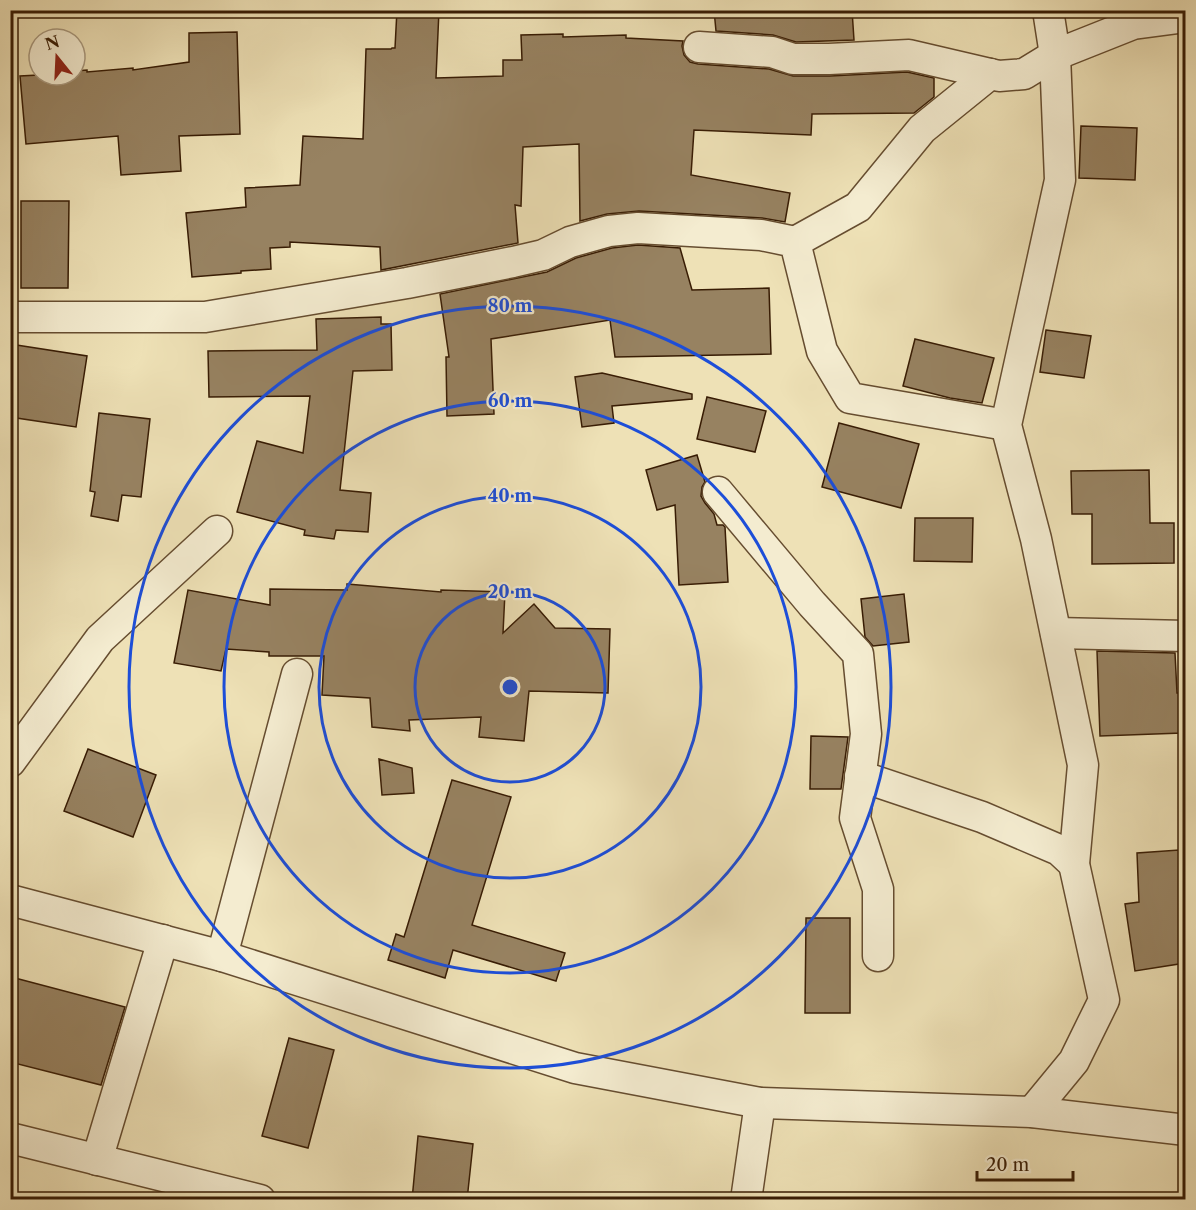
<svg xmlns="http://www.w3.org/2000/svg" width="1196" height="1210" viewBox="0 0 1196 1210" font-family="'Libre Caslon Text',serif">
<rect width="100%" height="100%" fill="#eee1b6"/>
<filter id="stains"><feTurbulence type="fractalNoise" baseFrequency=".00333" numOctaves="4"/><feColorMatrix values="0 0 0 0 .2 0 0 0 0 .09 0 0 0 0 .02 0 0 0 .5 -.17"/></filter>
<radialGradient id="worn" r=".72"><stop offset=".6" stop-color="#630" stop-opacity="0"/><stop offset="1" stop-color="#630" stop-opacity=".3"/></radialGradient>
<g fill="#978261" stroke="#381c04" stroke-width="1.5">
<path d="M397 10H439L436 78 503 76V60H522L521 35 563 34V37L626 35V38L683 41 682 46 684 55 690 62 698 64 769 69 793 76H830L907 72 934 78V97L914 113 812 114 811 135 694 130 691 175 790 193 785 222 762 218 639 211 607 214 580 221 579 144 523 147 521 206 515 205 518 243 381 270 380 247 290 242V247L270 248 271 269 241 271V273L192 277 186 213 246 207 245 188 300 185 303 136 363 139 366 49H391L392 48H395Z"/>
<path d="M714 10H852L854 40 796 42 773 35 716 31Z"/>
<path d="M237 32 240 134 179 136 181 171 121 175 118 136 26 144 20 76 39 75H75V71L87 70V72L133 68V70L189 62V33Z"/>
<path d="M1081 126 1137 128 1135 180 1079 178Z"/>
<path d="M21 201H69L68 288H21Z"/>
<path d="M638 245 680 248 692 290 769 288 771 354 615 357 610 320 491 339 494 414 447 416 446 357H449L440 294 547 272 576 258 612 248Z"/>
<path d="M381 317V324H391L392 370 353 371 340 490 371 493 368 532 336 530 334 539 304 535 305 530 237 512 257 441 303 453 310 396 209 397 208 351 317 350 316 319Z"/>
<path d="M1046 330 1091 336 1084 378 1040 372Z"/>
<path d="M915 339 994 358 982 403 950 398 903 386Z"/>
<path d="M10 344 87 356 76 427 10 417Z"/>
<path d="M602 373 692 394V399L612 406 614 423 582 427 575 377Z"/>
<path d="M707 397 766 411 755 452 697 439Z"/>
<path d="M99 413 150 419 141 497 122 495 118 521 91 516 95 492 90 491Z"/>
<path d="M839 423 919 444 901 508 822 487Z"/>
<path d="M697 455 705 482 702 487 701 496 705 503 714 514 717 525H723L725 527 728 582 679 585 675 505 657 510 646 470Z"/>
<path d="M1149 470 1150 523H1174V563L1092 564V514H1072L1071 471Z"/>
<path d="M915 518H973L972 562 914 561Z"/>
<path d="M347 584 441 592V590L505 592 503 633 534 604 555 628 610 629 608 693 529 691 524 741 479 737 481 717 409 720 410 731 372 727 370 698 322 695 324 656H269V652L226 649 221 671 174 663 188 590 270 605V589L347 590Z"/>
<path d="M904 594 909 642 873 646 865 637 861 599Z"/>
<path d="M1097 651 1175 653 1177 693H1180L1182 733 1100 736Z"/>
<path d="M811 736 848 737 841 789H810Z"/>
<path d="M88 749 156 775 133 837 64 811Z"/>
<path d="M379 759 412 768 414 793 382 795Z"/>
<path d="M452 780 511 797 472 925 565 953 556 981 453 950 445 978 388 960 396 934 404 937Z"/>
<path d="M1179 850 1181 896 1185 895V963L1135 971 1125 904 1139 902 1137 853Z"/>
<path d="M806 918H850V1013H805Z"/>
<path d="M15 978 125 1007 101 1085 10 1062V996Z"/>
<path d="M289 1038 334 1050 308 1148 262 1136Z"/>
<path d="M418 1136 473 1144 467 1200H412Z"/>
</g>
<g fill="none" stroke-linecap="round" stroke-linejoin="round">
<defs>
<g id="street">
<path d="M699 47 772 52 793 59H829L909 55 999 76 1024 74 1055 55 1133 24 1186 17"/>
<path d="M795 242 858 207 922 129 990 74"/>
<path d="M10 317H205L407 283 513 262 543 255 570 242 609 231 638 228 761 235 795 242 822 351 850 398 1006 425"/>
<path d="M718 492 812 604 858 654 866 734 855 818 878 889V956"/>
<path d="M1056 633 1186 636"/>
<path d="M10 762 100 639 217 531"/>
<path d="M860 776 982 817 1059 850 1074 864"/>
<path d="M10 900 222 956 575 1068 760 1103 1032 1112 1186 1130"/>
<path d="M222 956 297 674"/>
<path d="M1032 1112 1074 1061 1104 1000 1074 864 1083 765 1036 539 1006 425 1060 180 1055 55 1048 10"/>
<path d="M10 1138 260 1200"/>
<path d="M97 1160 163 940"/>
<path d="M746 1200 760 1103"/>
</g>
</defs>
<use href="#street" stroke="#664d30" stroke-width="33"/>
<use href="#street" stroke="#f4ecd0" stroke-width="30"/>
</g>
<g fill="none" stroke="#1d4ed8" stroke-width="3">
<circle cx="510" cy="687" r="95"/>
<circle cx="510" cy="687" r="191"/>
<circle cx="510" cy="687" r="286"/>
<circle cx="510" cy="687" r="381"/>
</g>
<circle cx="510" cy="687" r="9" fill="#1d4ed8" stroke="#f4ecd0" stroke-width="3"/>
<g font-size="18" text-anchor="middle" font-weight="bold" fill="#1d4ed8" stroke="#f4ecd0" stroke-width="4.5" stroke-linejoin="round" paint-order="stroke">
<text x="510" y="312">80 m</text>
<text x="510" y="407">60 m</text>
<text x="510" y="502">40 m</text>
<text x="510" y="598">20 m</text>
</g>
<rect width="1196" height="1210" fill="none" stroke="#eee1b6" stroke-width="36"/>
<rect x="12" y="12" width="1172" height="1186" fill="none" stroke="#381c04" stroke-width="3"/>
<rect x="18" y="18" width="1160" height="1174" fill="none" stroke="#381c04" stroke-width="1.5"/>
<g transform="translate(57 57) rotate(342)"><circle r="28" fill="#f4ecd0" stroke="#a9997e" stroke-width="1.5"/>
<path d="M0-4.5L10 22L0 15L-10 22Z" fill="#8f2418"/>
<text y="-9" font-size="16" font-weight="bold" text-anchor="middle" fill="#381c04">N</text>
</g>
<path d="M977 1171v9h96v-9" fill="none" stroke="#381c04" stroke-width="3"/>
<text x="986" y="1171" font-size="18" fill="#381c04" stroke="#f4ecd0" stroke-width="4.5" paint-order="stroke">20 m</text>
<rect width="100%" height="100%" filter="url(#stains)"/>
<rect width="100%" height="100%" fill="url(#worn)"/>
</svg>
